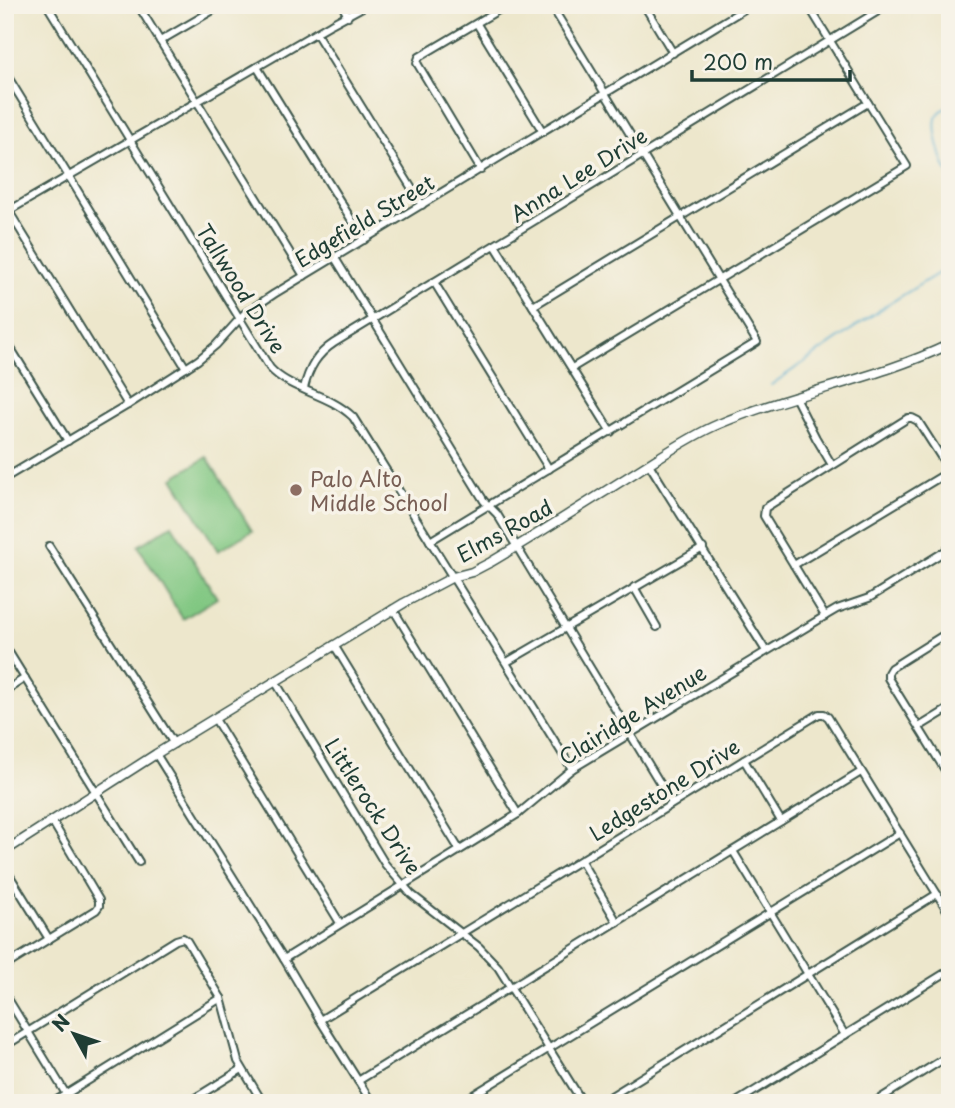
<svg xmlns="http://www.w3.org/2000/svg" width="955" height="1108" viewBox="0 0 955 1108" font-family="'Playpen Sans',sans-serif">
<rect width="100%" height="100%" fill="#f7f3e8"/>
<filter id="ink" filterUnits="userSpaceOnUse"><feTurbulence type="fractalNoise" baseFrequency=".0143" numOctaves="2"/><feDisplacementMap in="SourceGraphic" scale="14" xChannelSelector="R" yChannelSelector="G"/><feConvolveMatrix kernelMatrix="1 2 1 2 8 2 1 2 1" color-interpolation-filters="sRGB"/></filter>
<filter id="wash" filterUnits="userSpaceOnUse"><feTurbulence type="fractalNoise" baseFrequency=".00686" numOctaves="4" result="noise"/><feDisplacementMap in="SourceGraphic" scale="28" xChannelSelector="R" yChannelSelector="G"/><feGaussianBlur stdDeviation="1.57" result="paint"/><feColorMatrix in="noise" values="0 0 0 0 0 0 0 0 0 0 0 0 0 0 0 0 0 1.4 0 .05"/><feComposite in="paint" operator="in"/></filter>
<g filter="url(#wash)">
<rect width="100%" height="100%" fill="#ede7cc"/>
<g fill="#81c782" stroke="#50825b" stroke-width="2">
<path d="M207 457 252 531 218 551 173 478Z"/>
<path d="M172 525 217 598 183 619 138 546Z"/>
</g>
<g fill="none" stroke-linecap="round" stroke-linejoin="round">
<g stroke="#4ea9cc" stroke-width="2">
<path d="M950 104C946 107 940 111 937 116 931 127 943 165 950 176"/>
<path d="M771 385 887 305 950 266"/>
</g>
</g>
</g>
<g filter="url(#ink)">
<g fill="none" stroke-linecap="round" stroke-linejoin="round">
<defs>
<g id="minor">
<path d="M47 5 270 368C291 391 328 393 353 417L572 769"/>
<path d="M138 5 304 276"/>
<path d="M342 5 348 16"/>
<path d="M644 5 673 53"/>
<path d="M477 24 543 132"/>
<path d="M316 33 422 205"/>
<path d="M160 41 222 5"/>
<path d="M257 67 364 240"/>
<path d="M5 72 186 368"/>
<path d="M481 170 417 63 419 57 507 5"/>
<path d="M5 205 128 405"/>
<path d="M5 213 331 24 366 5"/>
<path d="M495 245 611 432"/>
<path d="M335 258 484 501 497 514 672 803"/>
<path d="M434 282 549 469"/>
<path d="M533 306 868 103"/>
<path d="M5 339 68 441"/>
<path d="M572 368 907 166 808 5"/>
<path d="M304 388C309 368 317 354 334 343L888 5"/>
<path d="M795 397 816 438 832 465"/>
<path d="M649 464 766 651"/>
<path d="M5 478 128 405 198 360 216 345 244 314 274 294 751 5"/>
<path d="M430 541 757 342 551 5"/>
<path d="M49 546 174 744"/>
<path d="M794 565 950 471"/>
<path d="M634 587 657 627"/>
<path d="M393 609 518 814"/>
<path d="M825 616 764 516 765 508 908 418H912L918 421 950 471"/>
<path d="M950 631 891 668 888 673V678L950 778"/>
<path d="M334 645 459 849"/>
<path d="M5 646 139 862"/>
<path d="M507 662 703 548"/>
<path d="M275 681 385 864 411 894 479 947 498 967 583 1103"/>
<path d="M5 691 25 678"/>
<path d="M215 719 340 923"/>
<path d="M919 727 950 708"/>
<path d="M156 754 284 959 320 1020 372 1103"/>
<path d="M744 760 781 821"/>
<path d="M733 851 845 1035"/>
<path d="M581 861 617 922"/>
<path d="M5 868 49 939"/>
<path d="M284 959 518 814 572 769 825 616 837 609 869 598 950 548"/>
<path d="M5 966 96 910 99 906V900L52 821"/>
<path d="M5 994 66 1094"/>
<path d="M320 1020C487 919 652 815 819 714H824L828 717 950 915"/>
<path d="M5 1046 176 940 183 938 187 941 221 998 238 1061 263 1103"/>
<path d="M358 1081 861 772"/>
<path d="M52 1103 221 998"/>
<path d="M187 1103 242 1069"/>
<path d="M460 1103 900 833"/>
<path d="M600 1103 937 894"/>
<path d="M735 1103 950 970"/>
<path d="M873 1103 950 1055"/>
</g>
<path id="major" d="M5 851 156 754 404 603 453 577 472 572 491 562C540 533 588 502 636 472 662 456 690 436 719 424 794 392 876 380 950 344"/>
</defs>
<use href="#minor" stroke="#3e564b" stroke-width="10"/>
<use href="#major" stroke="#3e564b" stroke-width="11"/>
<use href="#minor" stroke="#fff" stroke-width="6"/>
<use href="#major" stroke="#fff" stroke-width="8"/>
</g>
</g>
<circle fill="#8d6e63" stroke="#f7f3e8" stroke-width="2.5" cx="296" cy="490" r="7"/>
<g text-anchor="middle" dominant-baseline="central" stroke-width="7" stroke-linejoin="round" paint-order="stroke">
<g font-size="21" fill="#1f3d34" stroke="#f7f3e8">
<text transform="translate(578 174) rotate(-32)">Anna Lee Drive</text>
<text transform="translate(364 220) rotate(-31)">Edgefield Street</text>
<text transform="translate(242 288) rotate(58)">Tallwood Drive</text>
<text transform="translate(504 530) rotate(-29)">Elms Road</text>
<text transform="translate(632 714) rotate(-32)">Clairidge Avenue</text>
<text transform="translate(664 789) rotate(-32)">Ledgestone Drive</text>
<text transform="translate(374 806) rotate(57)">Littlerock Drive</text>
</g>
<g font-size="21" fill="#785e54" stroke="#f7f3e8" text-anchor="start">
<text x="310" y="478">Palo Alto<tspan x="310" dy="24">Middle School</tspan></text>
</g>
</g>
<rect width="955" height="1108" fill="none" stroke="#f7f3e8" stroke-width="28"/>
<g transform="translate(74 1034) rotate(310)" stroke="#f7f3e8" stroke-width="5" paint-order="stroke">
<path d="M0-5L12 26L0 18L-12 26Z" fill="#1f3d34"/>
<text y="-10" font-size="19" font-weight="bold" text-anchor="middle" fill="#1f3d34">N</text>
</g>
<path d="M692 70v10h158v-10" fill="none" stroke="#1f3d34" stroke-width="3.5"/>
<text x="703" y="70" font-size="21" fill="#1f3d34" stroke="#f7f3e8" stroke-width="5" paint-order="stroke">200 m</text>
</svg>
